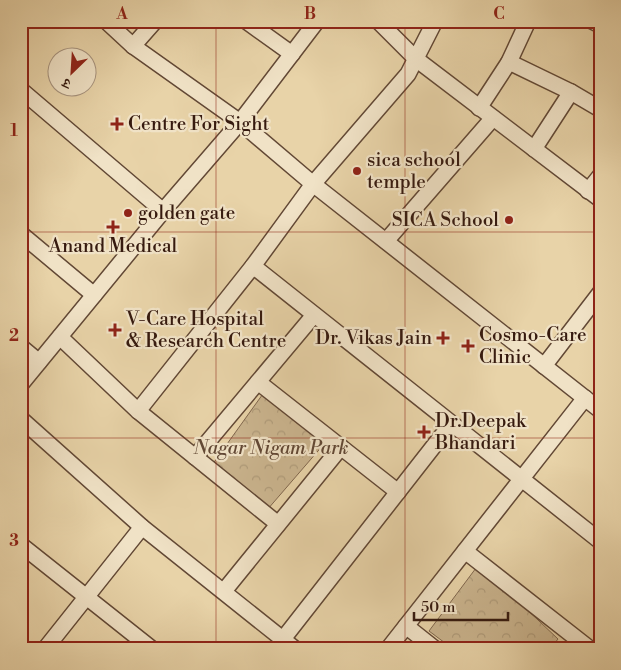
<svg xmlns="http://www.w3.org/2000/svg" width="621" height="670" viewBox="0 0 621 670" font-family="'Libre Bodoni','Noto Serif Devanagari',serif">
<defs>
<pattern id="park-crowns" width="20" height="18" patternUnits="userSpaceOnUse" patternTransform="scale(1.25)"><rect width="20" height="18" fill="#cab48e"/><path d="M2 6a3 3 0 1 1 6 0M12 15a3 3 0 1 1 6 0" fill="none" stroke="#ae9a79"/></pattern>
</defs>
<rect width="100%" height="100%" fill="#e8d3a8"/>
<filter id="stains"><feTurbulence type="fractalNoise" baseFrequency=".004" numOctaves="4"/><feColorMatrix values="0 0 0 0 .2 0 0 0 0 .09 0 0 0 0 .02 0 0 0 .5 -.17"/></filter>
<radialGradient id="worn" r=".72"><stop offset=".6" stop-color="#630" stop-opacity="0"/><stop offset="1" stop-color="#630" stop-opacity=".3"/></radialGradient>
<g fill="url(#park-crowns)" stroke="#80674e">
<path d="M265 391 324 444 267 510 212 465Z"/>
<path d="M479 564 558 639 550 649H453L429 631Z"/>
</g>
<g fill="none" stroke-linecap="round" stroke-linejoin="round">
<defs>
<g id="minor">
<path d="M106 21 133 46 240 122 313 184 600 410"/>
<path d="M246 21 292 54"/>
<path d="M378 21 416 59 600 199"/>
<path d="M592 21 600 25"/>
<path d="M133 46 155 21"/>
<path d="M509 62 571 92 600 109"/>
<path d="M21 90 163 211"/>
<path d="M479 108 509 62 528 21"/>
<path d="M534 149 571 92"/>
<path d="M588 191 600 176"/>
<path d="M21 234 94 295"/>
<path d="M386 241 493 118"/>
<path d="M253 266 600 541"/>
<path d="M60 337 138 411 278 524"/>
<path d="M21 347 39 362"/>
<path d="M544 366 600 293"/>
<path d="M258 382 398 492"/>
<path d="M21 384 163 211 240 122 317 21"/>
<path d="M138 411 253 266 313 184 408 74 435 21"/>
<path d="M21 419 142 527 295 649"/>
<path d="M195 457 314 315"/>
<path d="M21 545 152 649"/>
<path d="M465 551 590 649"/>
<path d="M224 591 341 447"/>
<path d="M406 626 435 649"/>
<path d="M283 639 451 424"/>
<path d="M45 649 142 527"/>
<path d="M388 649 585 398"/>
</g>
</defs>
<use href="#minor" stroke="#624835" stroke-width="18"/>
<use href="#minor" stroke="#f0e2c6" stroke-width="15"/>
</g>
<path fill="none" stroke="#8f2418" stroke-width="1" stroke-opacity="0.55" d="M216 21V649M405 21V649M21 232H600M21 438H600"/>
<g fill="#8f2418" stroke="#f0e2c6" stroke-width="2">
<path d="M114.5 116.5h5v5h5v5h-5v5h-5v-5h-5v-5h5z"/>
<circle cx="357" cy="171" r="5"/>
<circle cx="128" cy="213" r="5"/>
<circle cx="509" cy="220" r="5"/>
<path d="M110.5 219.5h5v5h5v5h-5v5h-5v-5h-5v-5h5z"/>
<path d="M112.5 322.5h5v5h5v5h-5v5h-5v-5h-5v-5h5z"/>
<path d="M440.5 330.5h5v5h5v5h-5v5h-5v-5h-5v-5h5z"/>
<path d="M465.5 338.5h5v5h5v5h-5v5h-5v-5h-5v-5h5z"/>
<path d="M421.5 424.5h5v5h5v5h-5v5h-5v-5h-5v-5h5z"/>
</g>
<g text-anchor="middle" dominant-baseline="central" stroke-width="4.5" stroke-linejoin="round" paint-order="stroke">
<g font-size="19" fill="#361a0f" stroke="#f0e2c6" text-anchor="start">
<text x="128" y="124">Centre For Sight</text>
<text x="367" y="160">sica school<tspan x="367" dy="22">temple</tspan></text>
<text x="138" y="213">golden gate</text>
<text x="499" y="220" text-anchor="end">SICA School</text>
<text x="113" y="246" text-anchor="middle">Anand Medical</text>
<text x="126" y="319">V-Care Hospital<tspan x="126" dy="22">&amp; Research Centre</tspan></text>
<text x="479" y="335">Cosmo-Care<tspan x="479" dy="22">Clinic</tspan></text>
<text x="432" y="338" text-anchor="end">Dr. Vikas Jain</text>
<text x="435" y="421">Dr.Deepak<tspan x="435" dy="22">Bhandari</tspan></text>
</g>
<g font-size="19" font-style="italic" fill="#624835" stroke="#f0e2c6">
<text x="271" y="448">Nagar Nigam Park</text>
</g>
</g>
<rect width="621" height="670" fill="none" stroke="#e8d3a8" stroke-width="55"/>
<g transform="translate(72 72) rotate(205)"><circle r="24" fill="#f0e2c6" stroke="#a6927d"/>
<path d="M0-4L9 19L0 12L-9 19Z" fill="#8f2418"/>
<text y="-8" font-size="14" font-weight="bold" text-anchor="middle" fill="#361a0f">उ</text>
</g>
<path d="M414 612v8h94v-8" fill="none" stroke="#361a0f" stroke-width="2.5"/>
<text x="421" y="612" font-size="15" fill="#361a0f" stroke="#f0e2c6" stroke-width="4" paint-order="stroke">50 m</text>
<rect x="28" y="28" width="566" height="614" fill="none" stroke="#8f2418" stroke-width="2"/>
<g font-size="16" text-anchor="middle" font-weight="bold" fill="#8f2418">
<text x="122" y="19">A</text>
<text x="310" y="19">B</text>
<text x="499" y="19">C</text>
<text x="14" y="136">1</text>
<text x="14" y="341">2</text>
<text x="14" y="546">3</text>
</g>
<rect width="100%" height="100%" filter="url(#stains)"/>
<rect width="100%" height="100%" fill="url(#worn)"/>
</svg>
